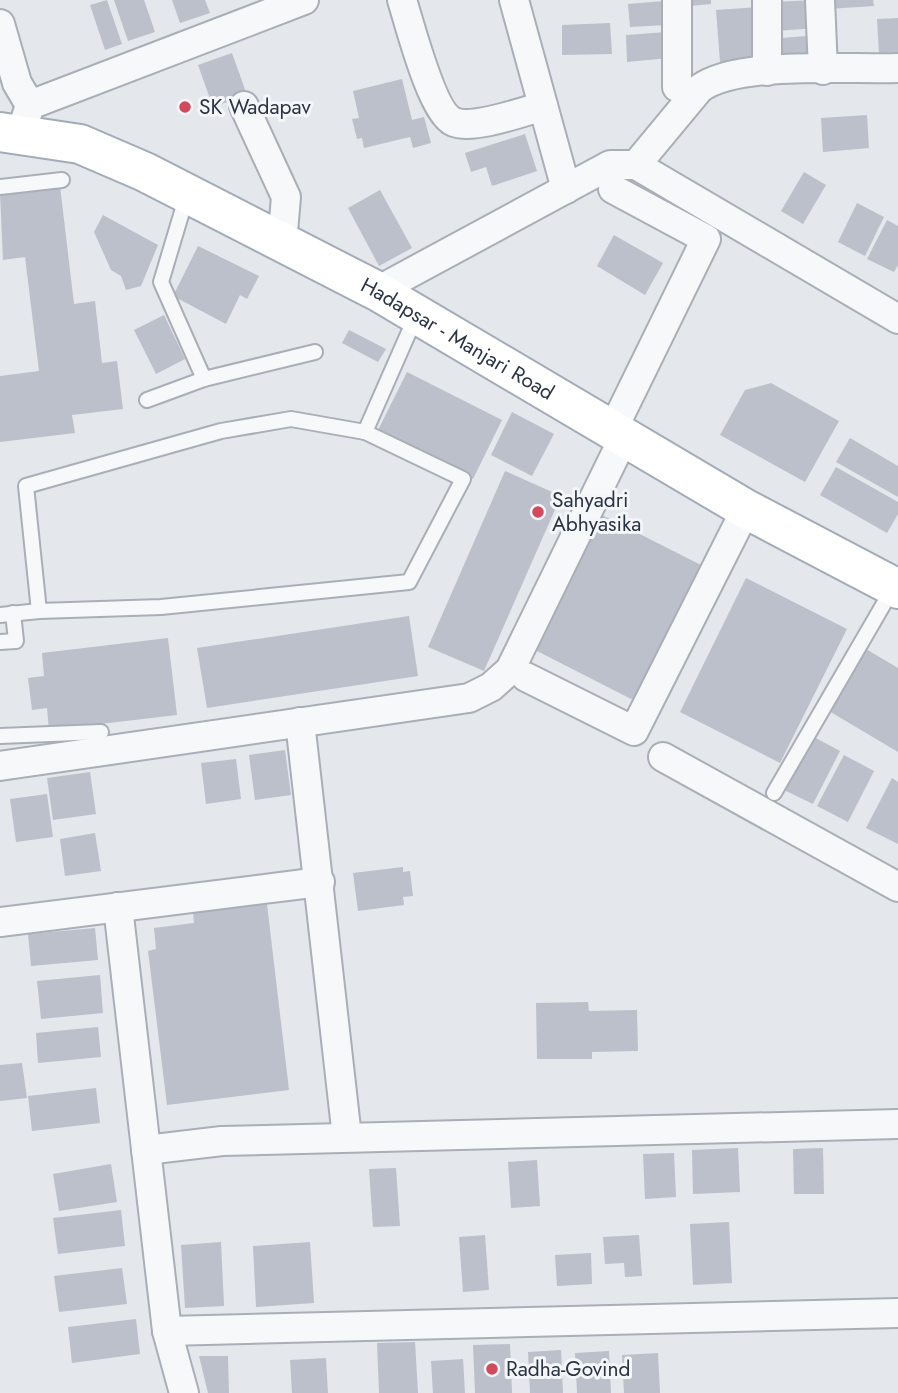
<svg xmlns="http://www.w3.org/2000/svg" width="898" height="1393" viewBox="0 0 898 1393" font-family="Jost,sans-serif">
<rect width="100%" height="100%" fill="#e4e7ec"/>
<g fill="#bbc0ca">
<path d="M107 0 122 44 105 50 90 5Z"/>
<path d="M114 0H144L155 32 128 41Z"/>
<path d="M172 0H205L210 13 180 23Z"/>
<path d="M689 0H711V4L689 6Z"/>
<path d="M816 0 819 28 774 31 772 2Z"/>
<path d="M827 0H873L874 6 828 9Z"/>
<path d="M664 1 666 25 630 27 628 4Z"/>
<path d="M759 7 763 59 720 62 716 10Z"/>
<path d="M898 18V52L879 53 877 19Z"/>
<path d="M610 23 612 54 562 55V25Z"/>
<path d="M667 32 669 58 627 62 626 35Z"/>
<path d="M819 35 821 60 770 63 768 39Z"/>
<path d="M232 53 247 95 213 107 198 65Z"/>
<path d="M402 79 412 120 424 117 431 143 413 148 410 137 364 148 362 138 357 139 352 119 359 118 353 91Z"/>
<path d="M867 115 869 148 823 152 821 118Z"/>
<path d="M525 134 537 171 492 186 486 167 471 172 465 153Z"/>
<path d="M804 172 826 185 803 224 781 211Z"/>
<path d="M60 186 74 304 95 301 102 363 117 361 123 409 72 415 75 433 0 442V376L39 371 25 257 3 260 0 193Z"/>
<path d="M380 190 412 248 379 266 348 208Z"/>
<path d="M857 203 884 217 865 256 838 242Z"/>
<path d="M103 215 158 245 141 286 126 290 121 276 111 270 94 232Z"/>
<path d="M887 220 898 226V265L894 272 867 259Z"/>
<path d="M614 235 663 263 645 295 597 266Z"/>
<path d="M198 246 259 276 247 299 240 295 226 324 173 296Z"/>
<path d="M164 315 185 359 156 374 134 330Z"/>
<path d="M349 330 386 349 378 362 342 343Z"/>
<path d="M407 372 502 420 473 479 378 430Z"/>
<path d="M771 383 839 421 805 482 720 435 745 390Z"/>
<path d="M512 412 554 434 532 476 491 455Z"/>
<path d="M850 438 898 466V497L836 462Z"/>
<path d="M836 467 898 502V514L887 533 820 495Z"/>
<path d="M505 471 561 496 484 671 428 647Z"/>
<path d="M602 515 705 567 637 702 535 650Z"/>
<path d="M746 578 847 629 780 763 680 712Z"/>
<path d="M409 616 418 676 207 708 197 648Z"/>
<path d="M168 638 177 715 49 730 47 708 32 710 28 678 44 676 42 653Z"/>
<path d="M866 649 898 668V752L829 711Z"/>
<path d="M812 736 840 751 813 804 784 790Z"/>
<path d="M285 750 291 795 255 800 249 755Z"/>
<path d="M844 755 874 771 848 822 817 806Z"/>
<path d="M236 759 241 799 206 804 201 763Z"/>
<path d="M90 772 96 814 53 820 47 778Z"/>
<path d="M892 778 898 782V844L866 828Z"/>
<path d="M47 794 53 837 16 842 10 799Z"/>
<path d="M95 833 101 871 65 876 60 839Z"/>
<path d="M403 867V872L410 871 413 896 403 897 404 905 358 911 353 873Z"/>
<path d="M267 904 289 1090 167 1105 148 951 156 949 154 928 194 923 193 913Z"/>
<path d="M95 928 98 960 31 966 28 934Z"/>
<path d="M100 975 103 1013 41 1019 37 981Z"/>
<path d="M588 1002 589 1011 637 1010 638 1051 592 1052V1059H537L536 1003Z"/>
<path d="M98 1027 101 1057 38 1063 36 1033Z"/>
<path d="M22 1063 27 1098 0 1101V1065Z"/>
<path d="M96 1088 100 1123 32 1131 28 1096Z"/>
<path d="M738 1148 740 1192 693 1194 692 1150Z"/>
<path d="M823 1148 824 1194H794L793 1149Z"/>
<path d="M674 1153 676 1197 645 1199 643 1154Z"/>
<path d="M537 1160 540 1206 511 1208 508 1162Z"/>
<path d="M111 1164 117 1202 59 1211 53 1174Z"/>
<path d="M396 1168 400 1226 373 1227 369 1169Z"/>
<path d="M121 1210 125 1246 58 1254 53 1218Z"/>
<path d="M729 1222 732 1283 693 1285 690 1224Z"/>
<path d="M485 1235 489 1290 463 1292 459 1237Z"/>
<path d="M639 1235 642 1276 625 1277 624 1263 605 1264 603 1237Z"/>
<path d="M221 1242 224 1306 185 1308 181 1245Z"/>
<path d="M310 1242 314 1303 256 1307 253 1246Z"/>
<path d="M591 1253 592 1284 557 1286 555 1255Z"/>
<path d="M122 1268 127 1304 59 1312 54 1276Z"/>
<path d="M136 1319 140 1354 72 1363 68 1327Z"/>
<path d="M415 1342 418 1393H379L377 1343Z"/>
<path d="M510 1344 512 1393H475L473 1345Z"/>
<path d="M561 1350 563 1393H530L528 1352Z"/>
<path d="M609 1351 611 1393H577L575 1353Z"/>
<path d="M658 1353 660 1393H624L622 1355Z"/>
<path d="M199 1356H228L229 1393H208Z"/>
<path d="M326 1358 328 1393H292L290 1360Z"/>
<path d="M463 1359 465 1393H433L431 1361Z"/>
</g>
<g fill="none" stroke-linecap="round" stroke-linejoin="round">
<defs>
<g id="lane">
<path d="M0 187 62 180"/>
<path d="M187 195 161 282 204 379"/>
<path d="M147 400 204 379 315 352"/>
<path d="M291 419 365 432 463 479 409 582 161 607 39 611 26 486 221 431Z"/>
<path d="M365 432 416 316"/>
<path d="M0 615 39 611"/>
<path d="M0 642 16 641 13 613"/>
<path d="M0 736 101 732"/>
<path d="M774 793 893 588"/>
</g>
<g id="street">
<path d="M402 0C410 25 432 113 454 122 473 130 522 112 543 106"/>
<path d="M514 0 566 189"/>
<path d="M677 0V87"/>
<path d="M820 0 823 70"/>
<path d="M0 24 17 83 30 105"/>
<path d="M767 71V0"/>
<path d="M244 106 286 197 282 243"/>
<path d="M21 133 30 105 304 0"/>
<path d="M636 165 699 89C736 60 849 70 898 68"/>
<path d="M377 291 610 165H636L898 319"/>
<path d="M612 431 706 239 613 189"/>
<path d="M526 677 634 731 746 509"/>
<path d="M300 722 347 1137"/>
<path d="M663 757 898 887"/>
<path d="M0 766 469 698 491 687 510 670 624 437"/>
<path d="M118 907 167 1331 184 1393"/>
<path d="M0 922 320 882"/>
<path d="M146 1150 222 1141 898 1124"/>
<path d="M167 1331 898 1313"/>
</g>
<g id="primary">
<path id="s1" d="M0 132 80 144 145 172 377 291 746 509 898 589"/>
</g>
</defs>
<use href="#lane" stroke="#a9aeb7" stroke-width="18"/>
<use href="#street" stroke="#a9aeb7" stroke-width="32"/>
<use href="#primary" stroke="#a3abb8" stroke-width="42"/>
<use href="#lane" stroke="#f7f8fa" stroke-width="14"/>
<use href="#street" stroke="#f7f8fa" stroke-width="28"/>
<use href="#primary" stroke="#fff" stroke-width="38"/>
</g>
<g fill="#d1495b" stroke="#f4f6f9" stroke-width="2.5">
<circle cx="185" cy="107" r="7"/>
<circle cx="538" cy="512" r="7"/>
<circle cx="492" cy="1369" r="7"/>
</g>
<g text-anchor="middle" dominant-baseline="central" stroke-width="6" stroke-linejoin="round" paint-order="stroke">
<g font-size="21" fill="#2b3445" stroke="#f4f6f9" text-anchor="start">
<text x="199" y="107">SK Wadapav</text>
<text x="552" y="500">Sahyadri<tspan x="552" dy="24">Abhyasika</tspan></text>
<text x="506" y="1369">Radha-Govind</text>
</g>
<g font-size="21" fill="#2b3445" stroke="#f4f6f9">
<text stroke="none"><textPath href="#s1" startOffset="506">Hadapsar - Manjari Road</textPath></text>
</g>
</g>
</svg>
